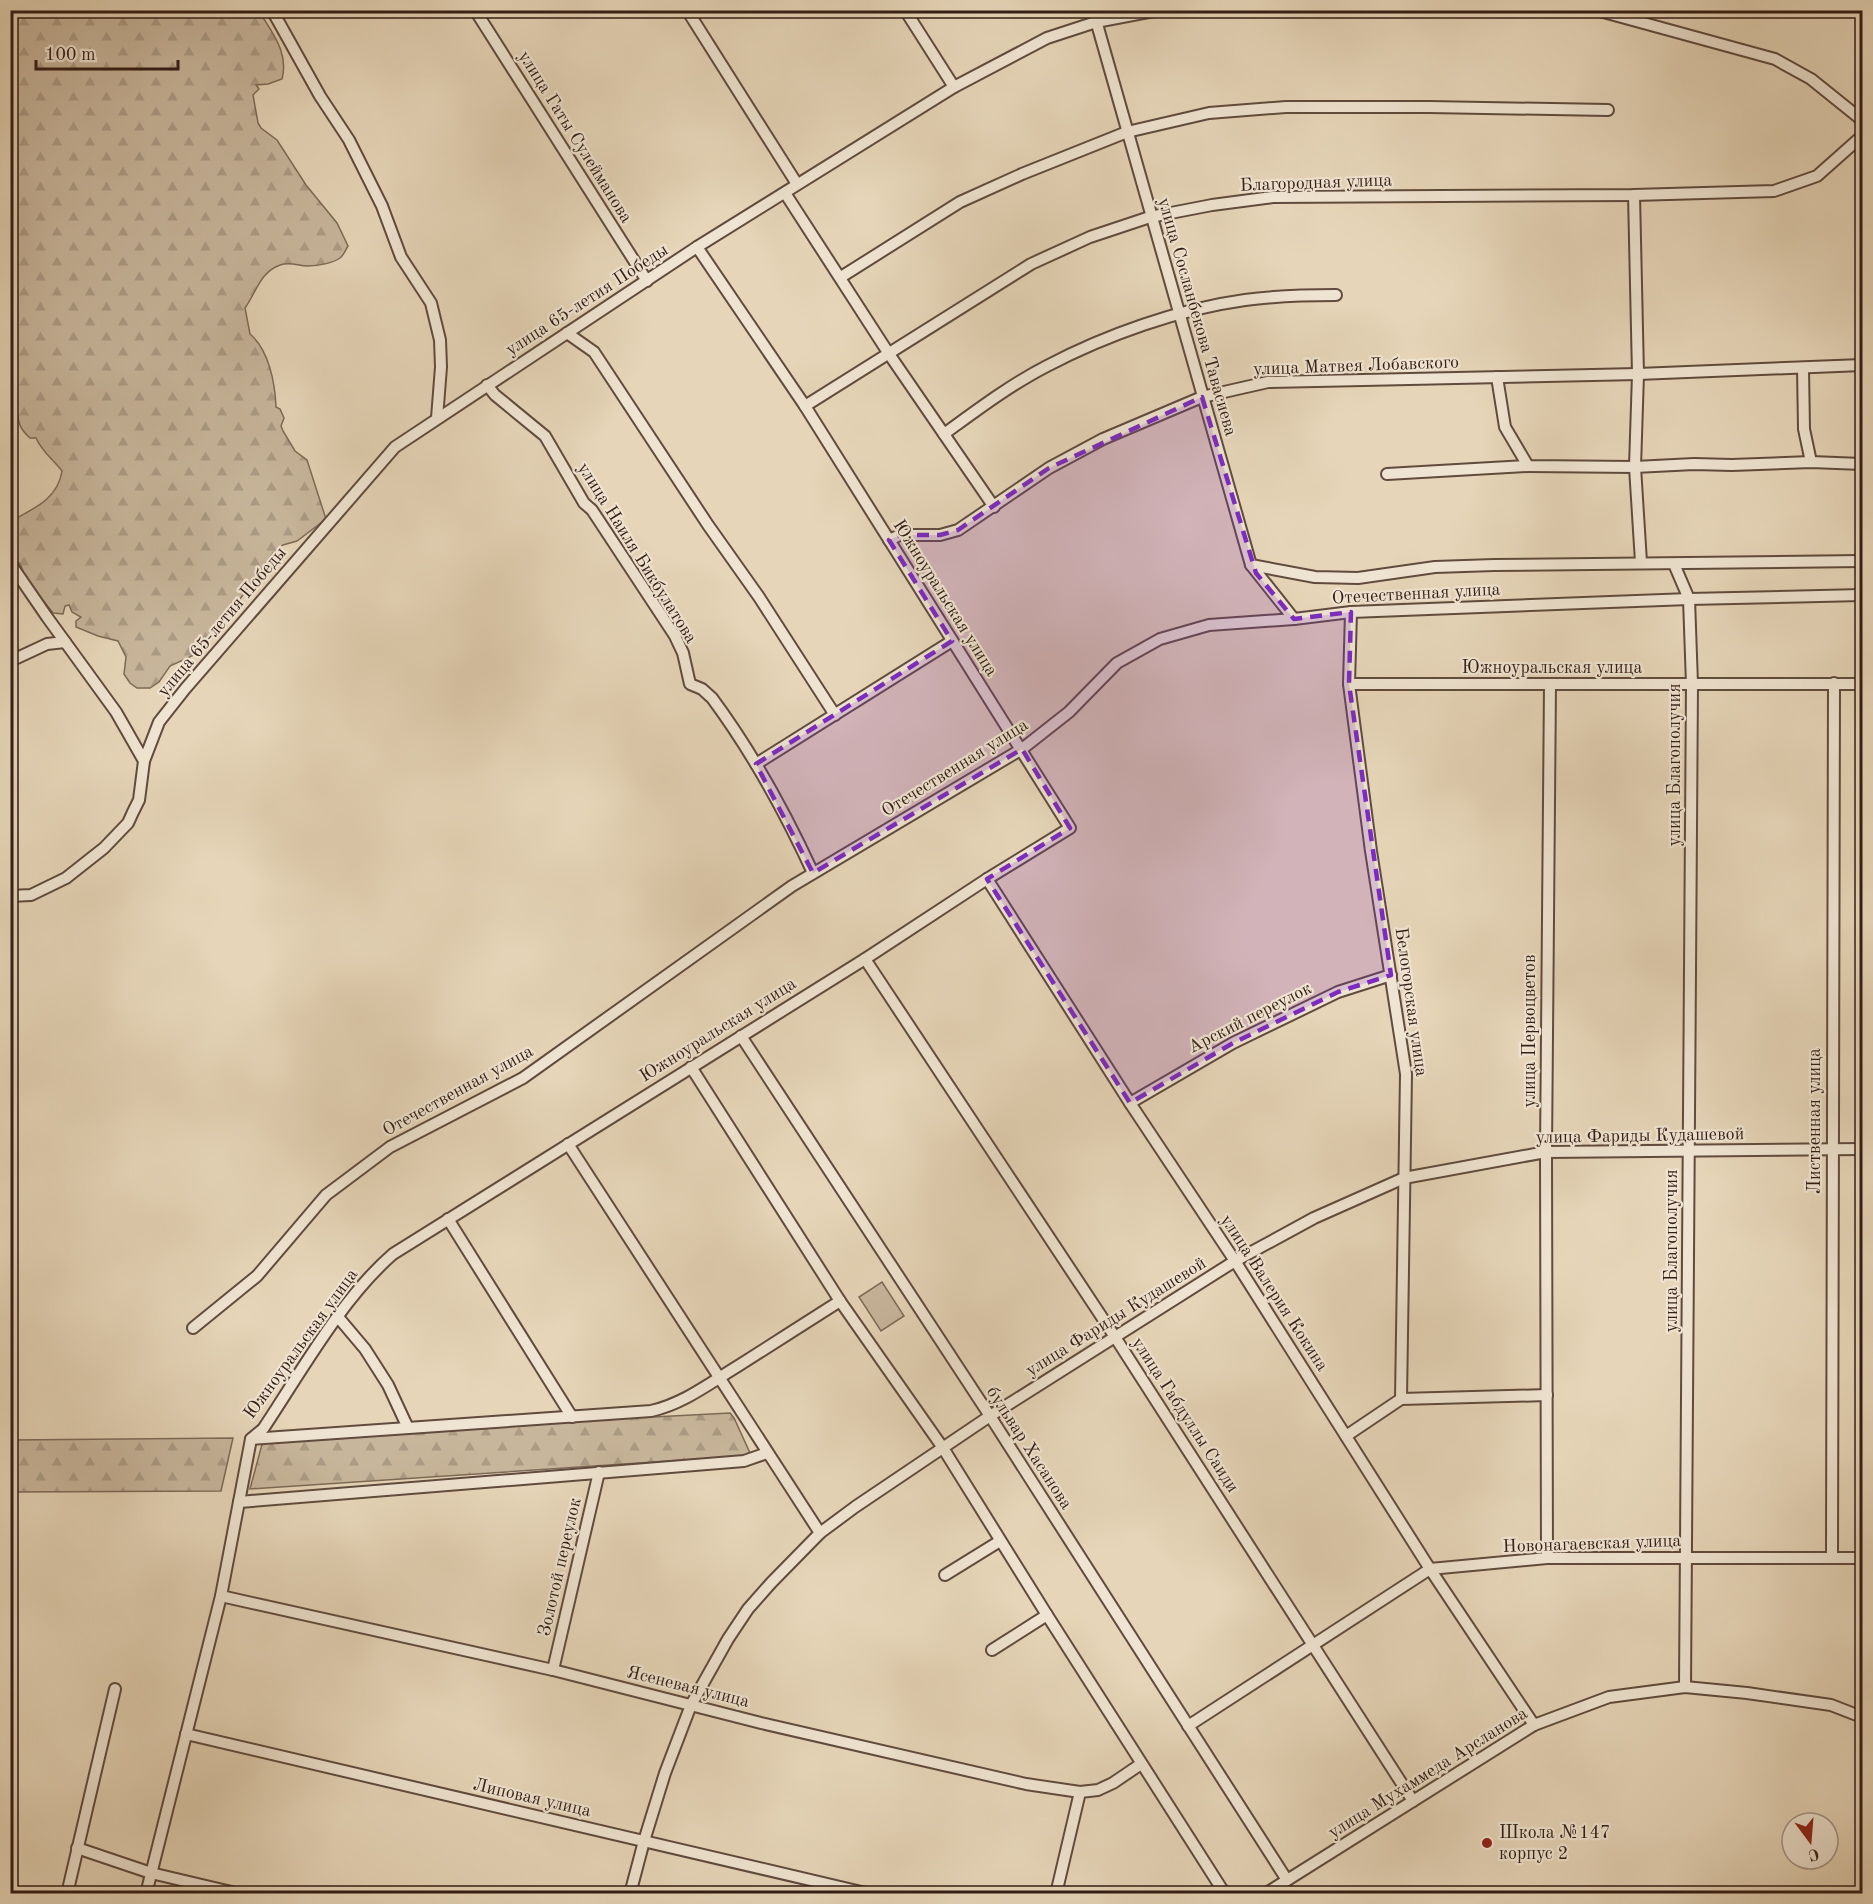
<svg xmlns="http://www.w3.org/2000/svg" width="1873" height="1904" viewBox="0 0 1873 1904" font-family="'Old Standard TT',serif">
<defs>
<pattern id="forest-firs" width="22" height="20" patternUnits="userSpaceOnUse" patternTransform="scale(1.5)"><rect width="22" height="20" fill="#c8b69c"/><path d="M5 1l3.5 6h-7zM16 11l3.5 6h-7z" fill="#ac9c86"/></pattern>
</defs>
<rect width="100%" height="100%" fill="#e6d5b8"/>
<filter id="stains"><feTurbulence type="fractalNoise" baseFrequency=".00333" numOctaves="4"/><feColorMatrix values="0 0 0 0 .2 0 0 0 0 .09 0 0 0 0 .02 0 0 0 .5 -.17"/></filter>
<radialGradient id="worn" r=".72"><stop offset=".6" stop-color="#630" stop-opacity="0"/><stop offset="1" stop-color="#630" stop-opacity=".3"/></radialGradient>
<g fill="url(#forest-firs)" stroke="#7e6a58" stroke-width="1.5">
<path d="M11 11H259C272 33 289 52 282 79L268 84 256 85 259 89 253 95 258 123 261 128 277 140 306 185 337 223 348 246C346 249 344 255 340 258 333 263 318 266 308 266 298 266 290 261 280 265 260 272 256 293 245 308L250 334C269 350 275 383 276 407L280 409 284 418 281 426 283 431 295 451 307 460 326 519 297 541 283 545 273 553 235 606 194 655 170 666 159 682 150 688H137L130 683 124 674 126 657 118 641 98 636 76 627V621L81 617 72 612 69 605 65 606 63 614 53 613 27 580 20 564 11 554V521C33 509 58 499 62 471 53 459 42 452 36 438H30C12 422 22 414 12 398H11Z"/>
<path d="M730 1413 734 1418 750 1453 744 1456 250 1489 264 1437Z"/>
<path d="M233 1438 221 1491 11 1492V1440Z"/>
</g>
<path fill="#c8b69c" stroke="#7e6a58" stroke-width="1.5" d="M882 1282 904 1316 881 1331 859 1297Z"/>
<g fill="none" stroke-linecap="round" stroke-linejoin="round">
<defs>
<g id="minor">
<path d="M272 10 320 96 349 140 382 206 401 257 431 303 440 340 441 367 437 418"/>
<path d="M475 10 647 281"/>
<path d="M687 10 797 184"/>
<path d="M905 10 954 87"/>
<path d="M1093 10 1251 565 1294 619"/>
<path d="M1596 10 1775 59 1811 79 1862 120"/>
<path d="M785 193 889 354 994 507"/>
<path d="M1634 195 1638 374 1635 467 1641 562"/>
<path d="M841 277 960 202 1022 174 1127 132 1209 113 1286 107H1429L1608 110"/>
<path d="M567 333 594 352 708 525 759 597 835 715"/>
<path d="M1803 368 1804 429 1811 462"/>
<path d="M1497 377 1505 427 1528 466 1635 467 1694 464 1732 465 1811 462 1862 464"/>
<path d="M487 385 495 395 545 436 584 503 592 510 675 636 683 653 690 684 702 689 712 698C752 752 785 812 813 873"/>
<path d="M805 406 1031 264 1090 237 1150 217 1212 205 1273 197 1634 195 1774 191 1817 176 1862 136"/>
<path d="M944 434C977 410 1010 385 1047 366 1106 335 1179 309 1245 300 1275 296 1306 295 1336 295"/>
<path d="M1387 474 1528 466"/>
<path d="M889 540 900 535H940L958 530 1049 468 1103 439 1202 397 1268 382 1638 374 1862 365"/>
<path d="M10 563 47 617 116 712 144 761 139 800 133 812 128 823 104 848 66 878 31 895 10 896"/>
<path d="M1674 564 1689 599 1692 684 1685 1687"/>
<path d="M1251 565 1315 577 1358 578 1435 567 1494 565 1862 561"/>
<path d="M1351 612 1349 684 1371 851 1406 1074 1401 1399"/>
<path d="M10 657 17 658 47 644 65 642"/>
<path d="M1349 684H1862"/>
<path d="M144 761 159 722 185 689 395 447 697 247 954 87 1047 38 1096 22 1159 10"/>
<path d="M756 764 952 641"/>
<path d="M987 879 1130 1103 1235 1261 1430 1569 1534 1725"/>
<path d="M865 959 1115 1337 1413 1801"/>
<path d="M741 1036 990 1416 1287 1880"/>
<path d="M691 1067 840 1301 943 1448 1047 1615 1225 1894"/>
<path d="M1130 1103 1233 1043 1338 992 1391 975"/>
<path d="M568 1144 820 1533"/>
<path d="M448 1219 572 1417"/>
<path d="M338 1317 365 1349 388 1385 408 1428"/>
<path d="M193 1328 257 1276 326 1195 390 1147 523 1078 792 886 1022 749 1069 712 1117 663 1160 639 1209 625 1294 619 1351 612 1689 599 1862 595"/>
<path d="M1346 1436 1401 1399 1547 1395"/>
<path d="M251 1439 651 1411C683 1404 710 1383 738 1366 772 1344 806 1323 840 1301"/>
<path d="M239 1502 744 1461 767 1453"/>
<path d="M1547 1558 1546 1152 1550 684"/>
<path d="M1832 1558 1834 683"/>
<path d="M945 1575 1000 1541"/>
<path d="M221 1596 553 1670 761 1723 1026 1784 1080 1792 1098 1790 1113 1783 1141 1764"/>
<path d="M992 1650 1047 1615"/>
<path d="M553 1670 599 1472"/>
<path d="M1188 1726 1430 1569 1547 1558H1862"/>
<path d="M186 1734 870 1894"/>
<path d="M77 1848 151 1873 240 1894"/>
<path d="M67 1894 115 1689"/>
<path d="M146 1894 221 1596 251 1439 263 1429C301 1372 342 1298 393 1254L865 959 987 879 1070 828 805 406 697 247"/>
<path d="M630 1894 644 1841 665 1773 691 1705 728 1639 748 1609 771 1583 820 1533 855 1507 990 1416 1235 1261 1314 1218 1404 1178 1546 1152 1862 1149"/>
<path d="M1056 1894 1080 1792"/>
<path d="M1265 1894 1534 1725 1609 1697 1685 1687 1747 1693 1831 1705 1862 1717"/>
</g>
</defs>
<use href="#minor" stroke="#604b3e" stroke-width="14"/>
<use href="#minor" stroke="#efe4d1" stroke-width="10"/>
</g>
<path fill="#7b2cbf" fill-opacity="0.2" stroke="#7b2cbf" stroke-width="4.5" stroke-dasharray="12 8" stroke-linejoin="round" d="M1202 397 1256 573 1294 619 1351 612 1349 684 1391 975 1338 992 1233 1043 1130 1103 987 879 1070 828 1022 749 813 873 756 764 952 641 889 540 900 535H940L958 530 1049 468Z"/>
<circle fill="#8f2418" stroke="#efe4d1" stroke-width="2" cx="1487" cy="1843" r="6"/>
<g text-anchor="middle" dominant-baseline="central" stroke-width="4.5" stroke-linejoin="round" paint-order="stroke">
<g font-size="18" fill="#331d15" stroke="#efe4d1">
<text transform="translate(575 137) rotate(58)">улица Гаты Сулейманова</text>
<text transform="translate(1316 183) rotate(-2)">Благородная улица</text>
<text transform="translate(587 300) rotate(-33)">улица 65-летия Победы</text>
<text transform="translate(1197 317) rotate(74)">улица Сосланбекова Тавасиева</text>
<text transform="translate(1356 366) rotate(-2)">улица Матвея Лобавского</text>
<text transform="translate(637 553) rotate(58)">улица Наиля Бикбулатова</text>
<text transform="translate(1416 594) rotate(-3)">Отечественная улица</text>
<text transform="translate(945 598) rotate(58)">Южноуральская улица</text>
<text transform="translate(222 622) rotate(-50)">улица 65-летия Победы</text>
<text x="1552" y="668">Южноуральская улица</text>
<text transform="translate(1675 765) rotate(-90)">улица Благополучия</text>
<text transform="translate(955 768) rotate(-32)">Отечественная улица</text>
<text transform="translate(1411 1002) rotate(82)">Белогорская улица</text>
<text transform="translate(1250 1018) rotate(-27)">Арский переулок</text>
<text transform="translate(718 1030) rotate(-32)">Южноуральская улица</text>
<text transform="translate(1530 1031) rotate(-90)">улица Первоцветов</text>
<text transform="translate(458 1091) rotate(-29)">Отечественная улица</text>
<text transform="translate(1815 1121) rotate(-90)">Лиственная улица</text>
<text transform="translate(1640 1136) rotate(-1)">улица Фариды Кудашевой</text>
<text transform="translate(1672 1251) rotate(-90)">улица Благополучия</text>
<text transform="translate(1274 1293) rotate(57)">улица Валерия Кокина</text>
<text transform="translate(1116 1317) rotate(-32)">улица Фариды Кудашевой</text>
<text transform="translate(301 1344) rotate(-54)">Южноуральская улица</text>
<text transform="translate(1185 1415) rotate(57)">улица Габдуллы Саиди</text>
<text transform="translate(1029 1448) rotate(57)">бульвар Хасанова</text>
<text transform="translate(1592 1544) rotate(-2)">Новонагаевская улица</text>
<text transform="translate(560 1567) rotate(-77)">Золотой переулок</text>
<text transform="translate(688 1687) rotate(14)">Ясеневая улица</text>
<text transform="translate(1428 1773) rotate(-32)">улица Мухаммеда Арсланова</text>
<text transform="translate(532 1798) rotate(13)">Липовая улица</text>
</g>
<g font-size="18" fill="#331d15" stroke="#efe4d1" text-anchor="start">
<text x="1499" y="1833">Школа №147<tspan x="1499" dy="21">корпус 2</tspan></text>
</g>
</g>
<rect width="1873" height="1904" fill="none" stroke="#e6d5b8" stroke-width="36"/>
<rect x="12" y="12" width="1849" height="1880" fill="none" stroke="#331d15" stroke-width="3"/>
<rect x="18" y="18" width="1837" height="1868" fill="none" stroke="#331d15" stroke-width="1.5"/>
<g transform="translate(1810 1841) rotate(164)"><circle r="28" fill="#efe4d1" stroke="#a49486" stroke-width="1.5"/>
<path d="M0-4.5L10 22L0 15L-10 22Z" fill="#8f2418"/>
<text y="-9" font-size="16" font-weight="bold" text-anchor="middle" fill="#331d15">С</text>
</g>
<path d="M36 60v9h142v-9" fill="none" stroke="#331d15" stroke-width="3"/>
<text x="45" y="60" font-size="18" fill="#331d15" stroke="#efe4d1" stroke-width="4.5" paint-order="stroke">100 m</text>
<rect width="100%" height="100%" filter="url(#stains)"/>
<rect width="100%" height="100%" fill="url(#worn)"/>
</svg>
